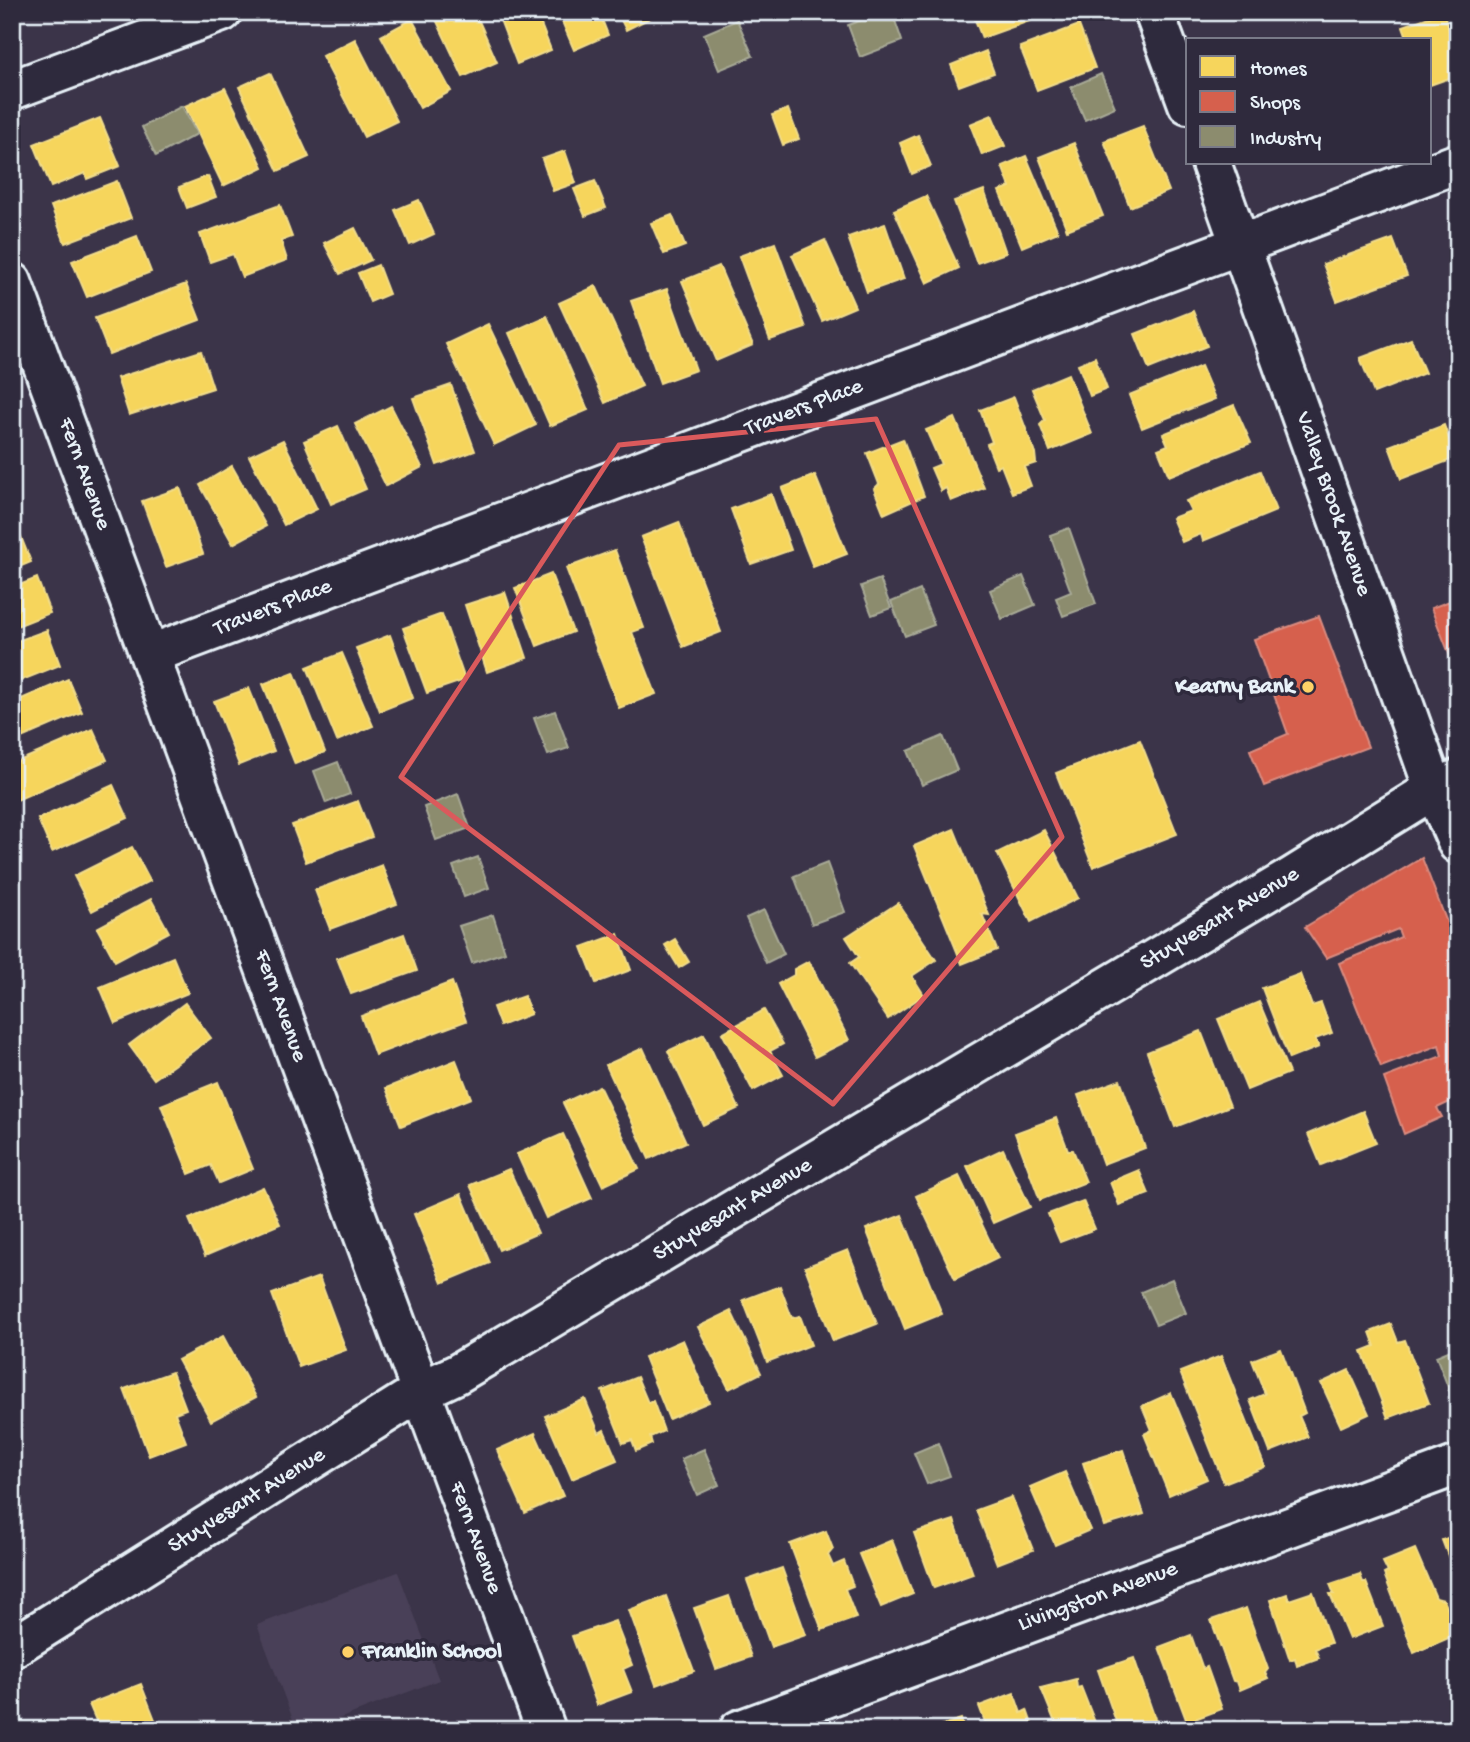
<svg xmlns="http://www.w3.org/2000/svg" width="1470" height="1742" viewBox="0 0 1470 1742" font-family="'Gochi Hand',sans-serif">
<rect width="100%" height="100%" fill="#3b3449"/>
<filter id="ink" filterUnits="userSpaceOnUse"><feTurbulence type="fractalNoise" baseFrequency=".0143" numOctaves="2"/><feDisplacementMap in="SourceGraphic" scale="14" xChannelSelector="R" yChannelSelector="G"/><feConvolveMatrix kernelMatrix="1 2 1 2 8 2 1 2 1" color-interpolation-filters="sRGB"/></filter>
<g filter="url(#ink)">
<path fill="#4a4158" d="M398 1572 439 1680 310 1730H297L257 1625Z"/>
<g fill="#f6d55c" stroke="#f2dd8b" stroke-width="2">
<path d="M12 12H32L12 19Z"/>
<path d="M475 12 497 62 463 77 433 13Z"/>
<path d="M497 12H536L551 50 517 64Z"/>
<path d="M558 12H599L608 35 574 50Z"/>
<path d="M617 12H662L626 30Z"/>
<path d="M972 12H1054L982 38Z"/>
<path d="M1443 12 1458 54V75L1430 85V40H1408L1403 26Z"/>
<path d="M412 19 451 91 420 108 381 36Z"/>
<path d="M1079 25 1095 68 1037 90 1020 47Z"/>
<path d="M355 39 397 121 364 137 322 56Z"/>
<path d="M986 51 994 73 959 86 951 65Z"/>
<path d="M270 73 309 157 278 171 239 87Z"/>
<path d="M225 88 263 167 223 186 185 106Z"/>
<path d="M788 109 799 139 783 145 772 115Z"/>
<path d="M992 115 1005 146 982 155 970 124Z"/>
<path d="M100 118 120 166 87 179 85 173 51 187 34 144Z"/>
<path d="M1143 126 1169 191 1130 207 1104 141Z"/>
<path d="M918 135 931 166 912 174 900 143Z"/>
<path d="M1074 143 1103 216 1067 230 1039 157Z"/>
<path d="M565 151 576 183 553 191 542 159Z"/>
<path d="M1026 156 1058 232 1022 247 999 191 1010 187 1002 166Z"/>
<path d="M208 176 216 197 187 208 179 187Z"/>
<path d="M117 181 131 218 65 243 51 206Z"/>
<path d="M595 181 606 208 585 216 574 189Z"/>
<path d="M984 190 1006 253 977 263 954 201Z"/>
<path d="M926 196 959 268 927 283 894 210Z"/>
<path d="M419 200 434 234 410 245 395 210Z"/>
<path d="M280 205 292 237 281 241 287 260 242 277 233 254 210 262 200 234Z"/>
<path d="M672 215 685 246 664 254 651 223Z"/>
<path d="M885 224 904 279 867 292 848 237Z"/>
<path d="M355 228 371 260 340 274 324 243Z"/>
<path d="M137 236 151 272 87 297 72 261Z"/>
<path d="M1393 239 1407 276 1337 301 1323 264Z"/>
<path d="M825 240 855 307 822 321 792 255Z"/>
<path d="M775 243 806 328 770 340 739 256Z"/>
<path d="M378 265 389 294 370 302 358 273Z"/>
<path d="M719 266 753 345 716 361 682 281Z"/>
<path d="M186 284 200 320 109 354 95 318Z"/>
<path d="M596 286 642 386 605 403 559 303Z"/>
<path d="M667 289 696 370 660 383 631 301Z"/>
<path d="M1193 311 1207 346 1149 369 1135 334Z"/>
<path d="M547 316 588 410 550 426 509 333Z"/>
<path d="M488 324 536 425 494 445 446 344Z"/>
<path d="M1411 339 1425 373 1374 393 1360 358Z"/>
<path d="M201 351 213 388 129 415 117 378Z"/>
<path d="M1095 357 1107 389 1090 396 1078 364Z"/>
<path d="M1201 366 1215 399 1142 428 1129 395Z"/>
<path d="M1068 374 1092 434 1050 451 1040 425 1045 420 1032 389Z"/>
<path d="M451 385 475 451 437 465 413 398Z"/>
<path d="M1014 397 1035 453 1036 463 1024 467 1031 486 1012 493 1001 465 996 467 987 444 992 442 980 410Z"/>
<path d="M1234 405 1251 443 1169 476 1158 449 1168 445 1163 434Z"/>
<path d="M391 406 422 467 386 486 355 424Z"/>
<path d="M955 418 984 488 951 501 946 488 941 491 931 468 941 464 926 430Z"/>
<path d="M1444 425 1456 458 1401 479 1389 446Z"/>
<path d="M338 426 366 489 331 504 304 441Z"/>
<path d="M903 439 924 496 884 514 874 489 879 484 867 453Z"/>
<path d="M283 440 317 509 284 525 249 456Z"/>
<path d="M232 466 266 526 233 544 200 485Z"/>
<path d="M1260 471 1276 511 1203 541 1201 534 1182 542 1172 518 1191 511 1186 501Z"/>
<path d="M815 475 847 554 813 567 782 488Z"/>
<path d="M180 488 203 554 166 567 142 501Z"/>
<path d="M771 494 791 550 751 564 731 509Z"/>
<path d="M679 522 721 632 683 647 641 537Z"/>
<path d="M17 527 31 562 12 570V529Z"/>
<path d="M615 550 644 628 632 632 656 694 619 708 566 568Z"/>
<path d="M551 574 573 632 537 646 515 588Z"/>
<path d="M37 578 50 613 12 628V588Z"/>
<path d="M505 592 527 658 487 672 465 605Z"/>
<path d="M442 614 465 680 427 693 403 628Z"/>
<path d="M47 630 60 665 12 684V643Z"/>
<path d="M390 635 413 698 380 711 356 648Z"/>
<path d="M342 653 373 726 337 741 307 667Z"/>
<path d="M294 672 325 752 295 764 263 684Z"/>
<path d="M68 679 82 712 12 742V703Z"/>
<path d="M249 688 274 751 239 765 214 701Z"/>
<path d="M93 729 107 760 17 800 12 788V764Z"/>
<path d="M1140 740 1177 834 1093 867 1056 773Z"/>
<path d="M113 785 128 818 52 852 38 819Z"/>
<path d="M358 801 372 837 306 862 292 825Z"/>
<path d="M954 829 989 915 982 914 997 950 962 964 914 846Z"/>
<path d="M1044 830 1078 898 1031 922 997 853Z"/>
<path d="M132 847 150 881 92 911 74 876Z"/>
<path d="M382 865 397 904 330 929 315 890Z"/>
<path d="M151 899 169 932 115 961 97 928Z"/>
<path d="M898 903 936 960 912 976 924 995 888 1019 850 963 859 957 846 937Z"/>
<path d="M404 934 417 971 351 994 337 958Z"/>
<path d="M618 934 631 970 596 983 582 947Z"/>
<path d="M675 939 689 962 679 968 665 945Z"/>
<path d="M173 957 188 993 115 1023 100 987Z"/>
<path d="M809 961 849 1040 815 1057 778 984 794 975V969Z"/>
<path d="M1300 974 1312 1006 1321 1003 1332 1033 1315 1039 1319 1047 1289 1059 1262 988Z"/>
<path d="M452 982 466 1021 375 1055 361 1016Z"/>
<path d="M524 996 531 1014 500 1026 493 1007Z"/>
<path d="M1259 1002 1289 1073 1247 1090 1218 1019Z"/>
<path d="M185 1003 211 1038 154 1079 129 1045Z"/>
<path d="M764 1010 783 1044 770 1051 783 1075 753 1091 722 1033Z"/>
<path d="M1201 1031 1230 1106 1175 1127 1147 1052Z"/>
<path d="M704 1034 739 1108 703 1125 668 1051Z"/>
<path d="M643 1048 686 1142 649 1159 606 1065Z"/>
<path d="M456 1060 471 1098 401 1126 386 1088Z"/>
<path d="M1120 1080 1145 1148 1103 1164 1078 1095Z"/>
<path d="M218 1082 253 1169 219 1183 211 1165 189 1174 161 1105Z"/>
<path d="M599 1086 639 1169 603 1186 563 1103Z"/>
<path d="M1363 1111 1376 1143 1321 1165 1308 1134Z"/>
<path d="M1056 1118 1068 1150H1073L1086 1182 1040 1200 1015 1133Z"/>
<path d="M563 1134 592 1198 546 1218 517 1154Z"/>
<path d="M1003 1149 1030 1207 993 1223 967 1166Z"/>
<path d="M509 1169 538 1233 499 1250 470 1185Z"/>
<path d="M1139 1170 1149 1194 1119 1205 1110 1182Z"/>
<path d="M959 1176 998 1258 955 1279 916 1196Z"/>
<path d="M263 1187 280 1224 205 1256 189 1219Z"/>
<path d="M461 1194 490 1263 442 1283 414 1214Z"/>
<path d="M1083 1201 1095 1229 1060 1242 1048 1214Z"/>
<path d="M902 1215 942 1314 905 1329 866 1229Z"/>
<path d="M848 1250 877 1324 833 1341 805 1267Z"/>
<path d="M319 1277 346 1350 299 1367 272 1294Z"/>
<path d="M780 1286 792 1318 800 1316 811 1345 767 1362 743 1300Z"/>
<path d="M731 1311 761 1373 729 1389 698 1327Z"/>
<path d="M1391 1324 1398 1342 1405 1340 1429 1403 1388 1418 1362 1351 1375 1346 1370 1332Z"/>
<path d="M223 1336 256 1397 211 1421 178 1360Z"/>
<path d="M683 1340 709 1402 669 1419 644 1357Z"/>
<path d="M1281 1349 1305 1413 1299 1416 1308 1437 1270 1452 1250 1400 1265 1394 1252 1360Z"/>
<path d="M1221 1356 1265 1467 1224 1483 1180 1372Z"/>
<path d="M1349 1370 1369 1414 1341 1427 1321 1383Z"/>
<path d="M172 1372 186 1409 175 1413 186 1442 149 1456 124 1389Z"/>
<path d="M637 1377 648 1403 653 1401 664 1431 650 1437 652 1444 636 1451 632 1440 623 1443 602 1391Z"/>
<path d="M1171 1393 1207 1479 1169 1495 1144 1434 1152 1430 1142 1406Z"/>
<path d="M585 1399 599 1433 604 1430 617 1460 572 1479 545 1416Z"/>
<path d="M535 1433 563 1496 525 1513 497 1450Z"/>
<path d="M1123 1450 1144 1514 1104 1526 1083 1463Z"/>
<path d="M1065 1472 1090 1530 1055 1545 1030 1487Z"/>
<path d="M1012 1497 1033 1550 997 1564 976 1510Z"/>
<path d="M954 1520 973 1574 934 1588 914 1533Z"/>
<path d="M826 1531 833 1549 828 1555 833 1566 844 1561 853 1586 845 1589 856 1618 822 1630 790 1544Z"/>
<path d="M1458 1534V1582L1442 1540Z"/>
<path d="M892 1540 913 1594 881 1607 859 1554Z"/>
<path d="M1415 1549 1436 1598 1444 1600 1458 1634 1414 1653 1384 1574 1388 1572 1383 1562Z"/>
<path d="M782 1568 806 1635 771 1647 747 1580Z"/>
<path d="M1360 1574 1363 1582H1366L1383 1626 1349 1639 1330 1594H1334L1330 1584Z"/>
<path d="M1313 1592 1331 1643 1315 1649 1319 1658 1297 1666 1295 1658 1290 1660 1270 1600 1287 1594 1289 1600Z"/>
<path d="M666 1596 694 1671 656 1685 629 1610Z"/>
<path d="M729 1596 751 1657 716 1669 694 1608Z"/>
<path d="M1246 1608 1268 1669 1265 1673 1268 1678 1240 1690 1237 1682 1233 1681 1211 1620Z"/>
<path d="M615 1621 632 1665 623 1669 632 1692 597 1705 572 1636Z"/>
<path d="M1191 1635 1203 1669 1207 1667 1222 1709 1187 1722 1159 1647Z"/>
<path d="M1134 1658 1159 1730H1119L1098 1670Z"/>
<path d="M1076 1679 1077 1688 1081 1687 1098 1730H1058L1041 1688Z"/>
<path d="M141 1684 159 1730H100L89 1704Z"/>
<path d="M1014 1693 1021 1713 1027 1710 1034 1730H988L979 1706Z"/>
<path d="M961 1719 964 1730H928Z"/>
<path d="M52 1723 54 1730H36Z"/>
</g>
<g fill="#d6604d" stroke="#db8c80" stroke-width="2">
<path d="M1458 598V676L1431 608Z"/>
<path d="M1319 616 1368 747 1264 786 1250 750 1288 734 1254 639Z"/>
<path d="M1422 858 1458 951V1098L1437 1108 1442 1117 1404 1134 1384 1078 1442 1056 1439 1045 1381 1067 1339 963 1401 937 1398 929 1326 958 1305 927Z"/>
</g>
<g fill="#8c8c6e" stroke="#a8aa97" stroke-width="2">
<path d="M883 12H892L902 41 860 57 848 25Z"/>
<path d="M737 20 753 56 719 70 704 34Z"/>
<path d="M1101 74 1115 107 1085 120 1071 87Z"/>
<path d="M182 106 197 134 156 156 142 127Z"/>
<path d="M1069 528 1096 604 1063 616 1056 598 1071 592 1050 535Z"/>
<path d="M1023 576 1035 605 1002 619 990 590Z"/>
<path d="M880 579 891 608 872 615 861 586Z"/>
<path d="M920 590 934 625 905 636 891 602Z"/>
<path d="M555 711 569 748 548 755 534 718Z"/>
<path d="M943 736 957 770 922 785 908 751Z"/>
<path d="M338 762 350 794 326 803 314 771Z"/>
<path d="M458 794 470 828 436 840 424 807Z"/>
<path d="M478 857 489 888 464 897 453 866Z"/>
<path d="M827 863 845 912 812 924 794 876Z"/>
<path d="M764 910 784 954 766 963 746 918Z"/>
<path d="M493 915 505 952 472 963 459 926Z"/>
<path d="M1172 1279 1186 1313 1156 1325 1141 1292Z"/>
<path d="M1458 1347V1389L1450 1392 1436 1356Z"/>
<path d="M938 1443 950 1476 927 1484 914 1453Z"/>
<path d="M704 1449 719 1485 697 1495 681 1459Z"/>
</g>
<g fill="none" stroke-linecap="round" stroke-linejoin="round">
<defs>
<g id="minor">
<path d="M1154 12 1188 104"/>
<path d="M12 90 222 12"/>
<path d="M1211 163 1434 789 1458 844"/>
<path d="M12 282 546 1730"/>
<path d="M151 654 1458 163"/>
<path d="M12 1648 421 1391 457 1374 1292 877 1434 789 1458 779"/>
<path d="M739 1730 1458 1465"/>
</g>
</defs>
<use href="#minor" stroke="#e8f1f8" stroke-width="44"/>
<use href="#minor" stroke="#2f2a3d" stroke-width="38"/>
</g>
</g>
<path fill="none" stroke="#da5a5c" stroke-width="5" stroke-linejoin="round" d="M876 419 1062 837 833 1104 401 777 619 445Z"/>
<g fill="#ffd166" stroke="#2f2a3d" stroke-width="2.5">
<circle cx="1308" cy="687" r="7"/>
<circle cx="348" cy="1652" r="7"/>
</g>
<g text-anchor="middle" dominant-baseline="central" stroke-width="7" stroke-linejoin="round" paint-order="stroke">
<g font-size="23" fill="#e8f1f8" stroke="#2f2a3d">
<text transform="translate(804 408) rotate(-21)">Travers Place</text>
<text transform="translate(84 474) rotate(70)">Fern Avenue</text>
<text transform="translate(1333 504) rotate(71)">Valley Brook Avenue</text>
<text transform="translate(273 608) rotate(-21)">Travers Place</text>
<text transform="translate(1220 919) rotate(-31)">Stuyvesant Avenue</text>
<text transform="translate(280 1006) rotate(70)">Fern Avenue</text>
<text transform="translate(733 1210) rotate(-31)">Stuyvesant Avenue</text>
<text transform="translate(247 1501) rotate(-32)">Stuyvesant Avenue</text>
<text transform="translate(475 1538) rotate(70)">Fern Avenue</text>
<text transform="translate(1098 1597) rotate(-20)">Livingston Avenue</text>
</g>
<g font-size="23" font-weight="bold" fill="#e8f1f8" stroke="#2f2a3d" text-anchor="end">
<text x="1294" y="687">Kearny Bank</text>
<text x="362" y="1652" text-anchor="start">Franklin School</text>
</g>
</g>
<rect width="1470" height="1742" fill="none" stroke="#2f2a3d" stroke-width="42"/>
<rect x="21" y="21" width="1428" height="1700" fill="none" stroke="#e8f1f8" stroke-width="2.5" filter="url(#ink)"/>
<rect x="1186" y="38" width="245" height="126" fill="#2f2a3d" stroke="#797a88" stroke-width="2"/>
<rect x="1200" y="56" width="35" height="21" fill="#f6d55c" stroke="#797a88" stroke-width="2"/>
<text x="1250" y="74" font-size="21" fill="#e8f1f8">Homes</text>
<rect x="1200" y="91" width="35" height="21" fill="#d6604d" stroke="#797a88" stroke-width="2"/>
<text x="1250" y="108" font-size="21" fill="#e8f1f8">Shops</text>
<rect x="1200" y="126" width="35" height="21" fill="#8c8c6e" stroke="#797a88" stroke-width="2"/>
<text x="1250" y="144" font-size="21" fill="#e8f1f8">Industry</text>
</svg>
